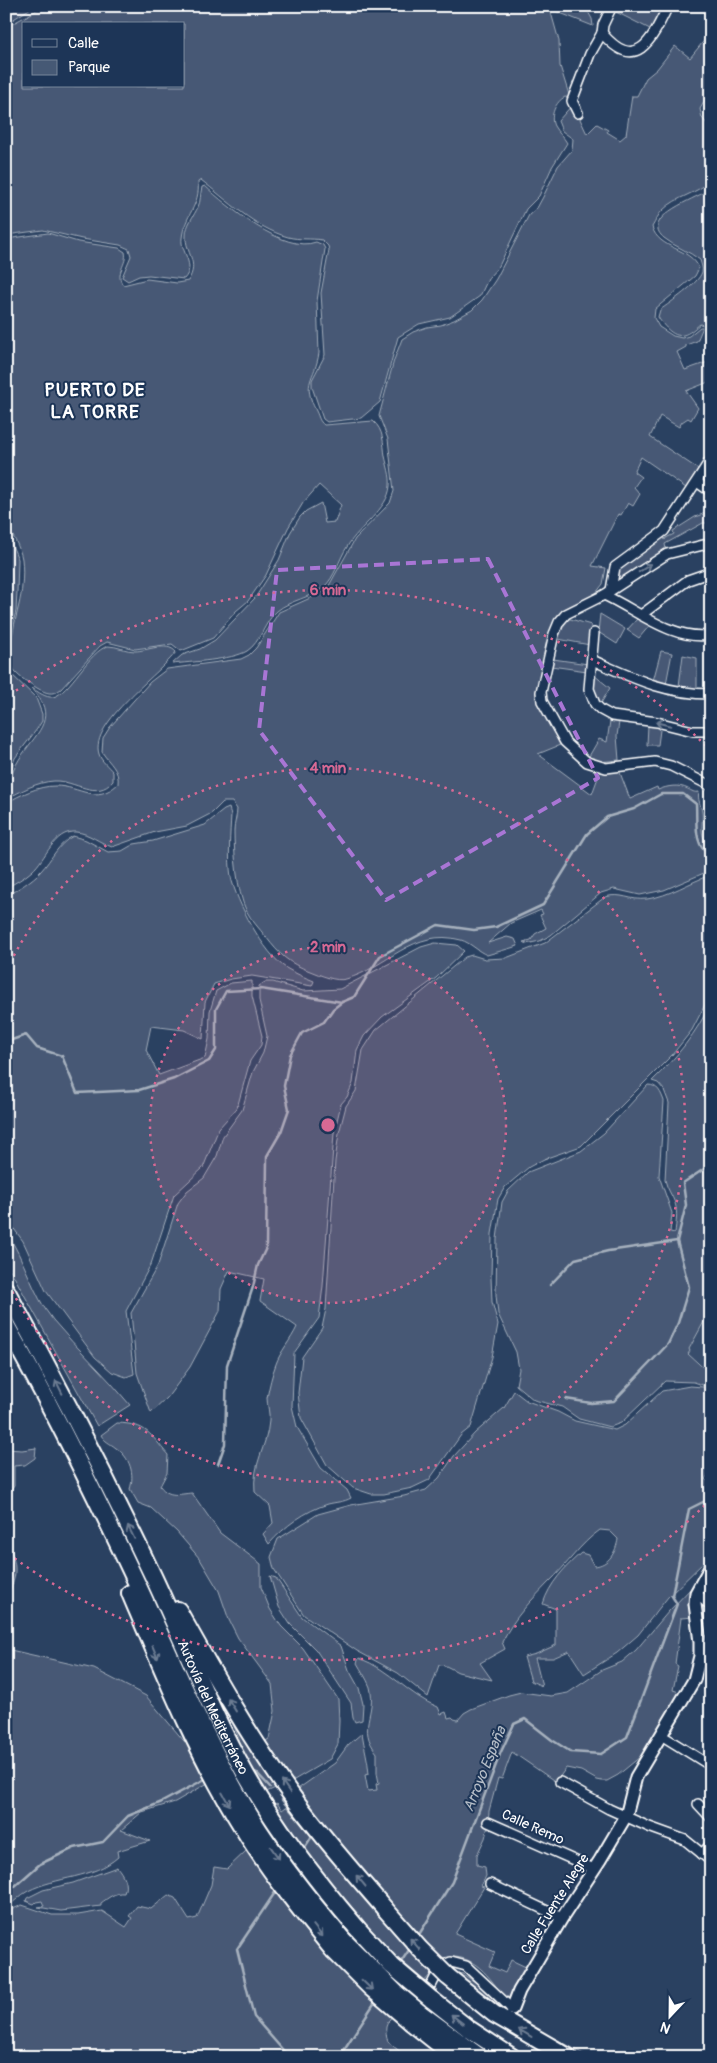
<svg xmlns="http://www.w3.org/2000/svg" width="717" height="2063" viewBox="0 0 717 2063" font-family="Pangolin,sans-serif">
<rect width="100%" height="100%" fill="#2a4161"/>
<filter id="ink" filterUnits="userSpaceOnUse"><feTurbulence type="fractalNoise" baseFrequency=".02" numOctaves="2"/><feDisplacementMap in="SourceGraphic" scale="10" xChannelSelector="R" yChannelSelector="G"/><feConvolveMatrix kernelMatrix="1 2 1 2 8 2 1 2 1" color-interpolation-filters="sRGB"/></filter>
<g filter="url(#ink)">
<path fill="#394e6c" d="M711 1309V1378L702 1365 688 1354 690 1351 688 1349Z"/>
<g fill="#465975" stroke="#a2acba" fill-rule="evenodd">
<path d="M6 6H34L6 24Z"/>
<path d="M41 6H559L570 10 574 6H585L592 19 593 26 550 9 559 41 560 66 570 98 565 97C556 101 549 116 554 126 557 132 564 137 567 143L552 167 539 196 526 209 499 266 489 277 480 296 450 317 419 324 398 337 380 402 361 418 327 422 323 419 312 387V380L325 355 321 293 329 250 328 246 322 240C311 238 299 240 288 237 255 228 227 200 201 180L198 182C201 205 184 216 182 238 180 252 197 265 184 279L149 275 139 276 128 281 122 277 131 256 129 249 120 245 82 239 43 230 6 235V27L34 12ZM24 24H184V86H24Z"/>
<path d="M616 6H662L652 30 614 11Z"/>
<path d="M711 32V90L700 109 702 118 711 128V180C697 194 677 196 663 210 658 214 656 221 652 227 659 250 690 247 699 268L695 276 655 309 654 318 659 327 673 336 682 338 689 336 700 327H703L697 341 686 345V347L677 352 685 370 711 361V381L686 391 698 408 691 420 688 418 682 422 679 427 660 416 650 437 698 469 686 488 641 457 634 472 641 477 634 487 640 494 633 506 628 503 621 515 618 514 592 566 606 568 603 584 596 593 564 609 552 627 537 697 560 745 538 754 592 794 600 772 619 770 630 799 657 787 658 790C667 786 679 784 688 789 692 791 694 793 699 792 697 799 701 805 702 812 704 823 697 838 711 844V870L664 890 640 895 614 889 601 893 551 935 540 941 526 944 523 942 531 940 535 934 546 928 540 915 543 914 541 910 511 923 488 943 507 937 515 939 518 946 487 955C477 951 471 943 461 940 413 927 387 968 346 979 336 982 320 975 310 971 288 963 280 955 266 937 259 928 251 920 246 910 237 891 234 853 234 831 234 824 237 816 237 809L232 802H223L212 813 187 826 155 832 112 847C100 843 89 833 76 832 54 830 46 859 32 871 24 878 15 883 6 888V803C20 795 38 786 55 786 81 786 95 805 118 784 120 770 109 763 102 752L103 738 110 727 150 682 167 669 241 659 249 655 256 648 279 612 326 591 355 539 390 503 394 491 388 439 379 416 394 360 402 339 413 332 427 327 441 325 454 320 472 310 482 300 496 279 529 215 537 208 543 197 558 166 572 150 573 139 562 131 558 121 573 104 587 134 597 124 608 130 607 132 620 140 626 135 632 96H637L646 78 657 69 675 46 690 58Z"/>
<path d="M205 186C227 206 284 254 316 242L323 245 325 249 317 301 319 353C315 380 301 381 316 411 319 417 319 421 324 425L373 421C384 430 383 443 385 456 387 466 391 475 390 486 388 510 359 526 347 547 339 559 335 577 324 587 311 598 290 600 277 611 264 622 261 642 247 651 232 660 190 662 172 664L182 655 200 649 215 640 255 598 279 560 290 533 300 517 306 511 321 503 325 523 335 522 341 505 319 485 303 503 288 528 266 575 248 601 236 611 213 638 181 651 172 644 135 649 107 642 100 646 61 689C52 696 46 693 37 688 30 683 21 679 15 672 2 653 21 608 22 586 23 577 23 567 22 559 20 547 12 534 6 524V239L48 233 78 242 119 248 125 252C128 264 114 273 123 285L147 279 177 283 188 281C200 262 185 253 186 235 186 225 194 216 198 207 201 201 200 194 202 187Z"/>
<path d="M711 188V307L703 325 700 324C695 328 689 334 683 335 673 338 662 324 658 317L660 310C671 302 698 284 702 272 703 268 701 264 700 260 689 251 675 247 664 238 638 216 700 198 711 188Z"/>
<path d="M711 511V523H703L665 544 666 549 624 577H620L617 574 618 568 664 537 665 540 666 538 674 534 673 531 695 517Z"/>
<path d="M6 532 18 559 17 592 16 611 8 643 9 661 6 658Z"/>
<path d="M600 614 625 629 617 644 598 632Z"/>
<path d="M567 618 591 625 590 645 558 639Z"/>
<path d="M637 619 650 625 639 638 627 630Z"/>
<path d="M108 646C117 646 126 651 135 651 147 651 167 641 176 652 160 674 89 723 99 754 101 761 108 766 113 772V781C97 801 75 780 54 781 36 782 22 791 6 799 6 786 14 766 22 755 39 730 58 718 32 688 38 692 46 698 53 697 69 694 89 651 108 646Z"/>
<path d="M661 651 672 653 666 684 653 681Z"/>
<path d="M683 655 697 658V689L679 686Z"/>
<path d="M553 659 588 664 587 671 551 666Z"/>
<path d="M6 664 9 672 36 698 42 714V721L37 729 15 758 6 782Z"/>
<path d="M594 675 610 688 600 705 593 692Z"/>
<path d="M610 721 619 722 617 736 619 760 599 762 588 758 599 739 607 742Z"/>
<path d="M648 725 657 726 660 730 658 745H647Z"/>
<path d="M229 808 231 815C230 833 228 859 231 877 236 901 264 954 286 968 294 973 304 977 314 981L312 986 252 976 231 979 214 984 205 1002 203 1039 184 1030 151 1026 146 1050 159 1075 205 1058 209 1039 210 1011 216 991 231 983 252 981V996L262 1036 261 1045 250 1061 237 1108 219 1128 203 1168 174 1195 151 1264 126 1311 134 1374 126 1377 112 1372 95 1357 46 1291 23 1241 6 1218V896C18 889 32 881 41 871 52 859 58 844 73 836L86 840 108 852 122 851 134 844 153 841 205 825 224 810Z"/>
<path d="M711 875V993L692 1030 672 1055 581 1146 544 1159 529 1167 505 1187 498 1199 492 1234 491 1277 492 1302 498 1324 492 1357 471 1427 461 1435 429 1480 412 1488 384 1494H371L353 1488 327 1465 301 1418 298 1393 302 1357 322 1328 326 1309 335 1161 339 1133 346 1106 356 1091 363 1050 376 1030 465 957 472 955 485 959 506 958 545 943 605 897C622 892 629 901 647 899 670 896 689 882 711 875Z"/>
<path d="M435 943 457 945 464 951 436 978 382 1017 364 1036 357 1050 353 1083 347 1097 341 1104 334 1133 323 1286 319 1318 294 1353 292 1406 297 1427 321 1468 347 1490 351 1498C344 1502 336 1502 328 1504 305 1511 285 1526 269 1544L263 1534 273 1523 270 1506 255 1492C252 1464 267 1447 269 1421 270 1413 267 1405 267 1398 269 1387 272 1374 276 1364 280 1352 291 1340 297 1327L260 1301 264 1279 229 1271 221 1289 220 1311 190 1367 167 1398 151 1413 137 1373 131 1313 158 1265 178 1203 187 1191 204 1178 217 1156 223 1136 242 1110 253 1072 263 1053 267 1036 259 1000V986L265 982H273L303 991 340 989 421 947Z"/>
<path d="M711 1002V1309L689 1349 690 1351 688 1354 708 1372 711 1371V1388L694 1382 665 1381 621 1423 610 1427 579 1419 562 1407 534 1400 516 1385 519 1369 516 1352 498 1314 496 1295 497 1239 502 1202 508 1191 528 1172 581 1151 604 1133 648 1085C658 1085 661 1093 664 1101L659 1176 672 1213 670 1232 675 1233C676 1223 678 1213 675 1203 672 1195 667 1189 665 1180L669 1103 664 1090 658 1083 652 1081C676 1058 697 1033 711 1002Z"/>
<path d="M6 1232C25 1259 32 1294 53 1320 77 1349 106 1375 130 1405L97 1426 6 1262Z"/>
<path d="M690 1386 703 1387 711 1391V1471L705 1479 711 1485V1548L705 1557 706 1560 668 1597 638 1635 617 1653 584 1674 569 1651 553 1658H535L542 1686 531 1681 524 1657 536 1654 556 1645V1609L543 1604C549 1584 565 1567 581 1553L588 1555 594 1566C609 1565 616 1552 618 1539L610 1531 600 1530C580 1544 567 1565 549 1582 530 1602 515 1616 502 1642L505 1649 480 1663 492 1680 458 1672 446 1666 439 1665 428 1697 398 1673 357 1651 304 1615 274 1569 271 1557 278 1539 318 1514 351 1505 404 1496 426 1490 439 1478 454 1456 475 1433 504 1408 514 1391 527 1401 558 1412 575 1421 615 1430 625 1425 662 1391Z"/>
<path d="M117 1423C147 1424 150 1434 168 1455L167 1473 160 1486C169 1498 179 1494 192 1493L220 1533 261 1564V1587L270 1609 281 1626 303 1648 338 1699 339 1721 338 1744 330 1759 294 1780 264 1793 241 1773 220 1776 175 1802 142 1812 121 1830 150 1841 117 1851 118 1857C93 1879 57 1876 28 1891 20 1895 14 1903 6 1907V1649L94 1669 146 1696 184 1741 189 1739 199 1758 239 1739 230 1716 252 1749 269 1739 275 1711 272 1684 238 1638 229 1620 219 1591 200 1559 177 1532 151 1508 138 1503 130 1489C135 1474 130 1457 116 1448 110 1443 105 1442 101 1435Z"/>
<path d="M36 1448 35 1458 25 1465 14 1466V1486L6 1498V1449L22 1450Z"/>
<path d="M6 1538C16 1563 20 1573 6 1598Z"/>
<path d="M270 1576 276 1578 302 1617 341 1646 349 1670 359 1688 363 1704 362 1720 355 1722 353 1718 351 1703 316 1650 290 1624 279 1607Z"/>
<path d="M695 1584 694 1617 681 1618 675 1664 678 1666 673 1690 682 1693 646 1752 618 1775 607 1781H602L597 1780 581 1771 566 1768 556 1782 512 1752 502 1779 498 1778 489 1811 488 1826 485 1838 477 1855V1865L485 1867 486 1876 481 1886 484 1887 455 1934 495 1952 489 1966 505 1973 511 1960 528 1968 510 2001 508 2002C492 1982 478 1955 449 1957 441 1957 438 1965 433 1971 422 1987 391 2010 386 2027 385 2031 387 2038 388 2042L407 2057H6V1912L22 1905 52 1915H78L102 1911 126 1927 132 1918 129 1916 137 1906 151 1909 168 1895 175 1898 189 1920 197 1918 211 1885 214 1867 227 1869 247 1850 235 1829 277 1803 282 1810 289 1805 285 1798 335 1763 348 1745 362 1733C364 1747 368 1759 369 1774L365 1775 368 1791 377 1790 376 1784 379 1783 377 1773V1753C356 1727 377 1714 370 1687 367 1679 361 1670 357 1663L359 1658C391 1670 409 1696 438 1707L441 1714 446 1712 448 1718 452 1717 454 1719 458 1720 464 1713 471 1709 509 1695 521 1692 551 1696 568 1693 602 1670 622 1662 636 1650 669 1611ZM333 1885 364 1921 330 1953 298 1915Z"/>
<path d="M117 1867C123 1874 128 1884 124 1893 115 1892 108 1898 101 1903V1906L61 1911 38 1907 44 1906 42 1901 36 1902 34 1904 26 1901 27 1898 43 1890 73 1883Z"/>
<path d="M449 1972 463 1974 490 1992 526 2029 558 2040 589 2057H580L525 2029Z"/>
</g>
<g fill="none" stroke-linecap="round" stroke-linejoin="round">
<g stroke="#a7b1be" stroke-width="2.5">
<path d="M6 1042 26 1035 37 1048 62 1056 77 1093 139 1090 174 1079 209 1061 216 1050V1009L226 991 261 989 342 1002 354 997 380 956 438 925 474 930 496 927 543 905 587 834 607 817 634 809 661 794H683L696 804C697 817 694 840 704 850H711"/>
<path d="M550 1285 575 1259 608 1251 677 1241 686 1205 683 1183 707 1167 711 1153"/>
<path d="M566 1399 591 1403 614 1401 668 1344 678 1323 689 1287 677 1241"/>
<path d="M218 1464 225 1444 227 1365 253 1287 258 1265 266 1248 267 1156 281 1132 289 1109 284 1086 290 1055 302 1033 324 1022 333 1009 342 1002"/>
<path d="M250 1770 257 1773 270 1787"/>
<path d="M282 1800 312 1836 303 1850"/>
<path d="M278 1888 237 1949 254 2017 289 2057"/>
<path d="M6 1894 40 1864 74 1848 103 1842 128 1816 162 1802 207 1778"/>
<path d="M418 1936 452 1882 500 1754 514 1724 525 1719 552 1740 571 1752 601 1754 627 1737 677 1604 672 1596 689 1509 709 1499 711 1500"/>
<path d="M399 1965 411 1947"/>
<path d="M339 2057 377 1999"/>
</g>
<defs>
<g id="minor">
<path d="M602 33C637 75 653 37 668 6"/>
<path d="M602 33 603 25 612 6"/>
<path d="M578 113 572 101 590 54 602 33"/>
<path d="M697 482 707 489 711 488"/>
<path d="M711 543 667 554 604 595 566 614 559 622 554 634 541 692 542 701 565 742 587 762 606 768 655 762 671 766 711 786"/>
<path d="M611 590 615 567 664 531 711 459"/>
<path d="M604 595C637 610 672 641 711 635"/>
<path d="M641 615 688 580 711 572"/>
<path d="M594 633 589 689 595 704 601 710 612 716 657 722 693 731H711"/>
<path d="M592 660C633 678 665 694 711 694"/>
<path d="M696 1593 711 1606"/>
<path d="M700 1649 711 1659"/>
<path d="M661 1735 711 1766"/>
<path d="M560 1782 609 1809 649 1827 685 1840 711 1861"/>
<path d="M698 1804 711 1818"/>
<path d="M488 1822 594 1869"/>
<path d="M702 1854 711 1844"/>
<path d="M490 1884 562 1918"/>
<path d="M409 2008 432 1984 441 1966 451 1962 466 1966 512 2009"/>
</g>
<path id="tertiary" d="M512 2009 519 1991 562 1918 600 1860 626 1816 636 1777 694 1680 700 1656V1642L695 1604 696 1593 711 1566"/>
<g id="motorway">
<path id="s1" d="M6 1290C58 1384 107 1479 153 1576 184 1642 210 1711 246 1775 278 1831 315 1879 357 1928"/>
<path d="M6 1325C51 1405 92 1488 131 1571 170 1653 203 1738 250 1816 277 1860 310 1901 343 1940"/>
<path d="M130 1593C164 1673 197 1754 243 1828 269 1871 301 1911 333 1950"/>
<path d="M178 1610C214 1675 251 1740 295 1800 323 1838 354 1873 385 1909"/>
<path d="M447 1976 494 2014 568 2057"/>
<path d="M431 1999 469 2029 512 2057"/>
<path d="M420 2013 480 2057"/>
<path d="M412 2023 455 2057"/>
</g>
</defs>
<use href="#minor" stroke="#fff" stroke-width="12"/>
<use href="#tertiary" stroke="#fff" stroke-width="15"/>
<use href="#motorway" stroke="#fff" stroke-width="20"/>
<use href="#minor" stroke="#1d3557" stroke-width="9"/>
<use href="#tertiary" stroke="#1d3557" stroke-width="11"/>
<use href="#motorway" stroke="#1d3557" stroke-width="16"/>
<defs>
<g id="motorway-bridge">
<path d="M385 1909 420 1949 447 1976"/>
<path d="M357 1928 392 1966 431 1999"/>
<path d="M343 1940 397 1994 420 2013"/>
<path d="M333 1950 371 1988 412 2023"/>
</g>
</defs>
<use href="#motorway-bridge" stroke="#fff" stroke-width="20" stroke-linecap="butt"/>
<use href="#motorway-bridge" stroke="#1d3557" stroke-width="16"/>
</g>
<defs><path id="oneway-shaft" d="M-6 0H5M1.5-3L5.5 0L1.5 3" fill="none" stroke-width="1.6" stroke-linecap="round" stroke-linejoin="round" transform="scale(1.25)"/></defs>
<g stroke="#6c7c92">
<use href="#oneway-shaft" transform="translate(645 568) rotate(-33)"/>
<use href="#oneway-shaft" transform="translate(663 724) rotate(-167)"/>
<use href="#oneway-shaft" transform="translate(59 1387) rotate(-117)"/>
<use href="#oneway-shaft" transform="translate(131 1532) rotate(-116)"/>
<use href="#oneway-shaft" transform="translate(155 1652) rotate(67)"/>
<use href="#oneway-shaft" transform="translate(232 1705) rotate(-122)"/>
<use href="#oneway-shaft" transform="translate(286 1787) rotate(-125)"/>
<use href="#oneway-shaft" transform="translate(226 1799) rotate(60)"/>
<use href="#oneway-shaft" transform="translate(275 1853) rotate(55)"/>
<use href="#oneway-shaft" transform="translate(361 1881) rotate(-130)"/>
<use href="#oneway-shaft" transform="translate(318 1931) rotate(51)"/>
<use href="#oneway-shaft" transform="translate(415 1944) rotate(-131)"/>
<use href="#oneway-shaft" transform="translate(367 1985) rotate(44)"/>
<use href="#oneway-shaft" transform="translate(457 2019) rotate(-142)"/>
<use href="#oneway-shaft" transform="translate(525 2033) rotate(-149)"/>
</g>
</g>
<path fill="none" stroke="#a976d5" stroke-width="4" stroke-dasharray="10 6" stroke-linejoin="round" d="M488 559 598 778 386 900 259 730 277 570Z"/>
<circle cx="328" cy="1125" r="178" fill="#d76994" fill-opacity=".12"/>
<g fill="none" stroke="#d76994" stroke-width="2.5" stroke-dasharray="2.5 5">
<circle cx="328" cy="1125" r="178"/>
<path d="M7 969A357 357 0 1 1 7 1281"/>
<path d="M710 1500A535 535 0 0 1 10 1555M10 695A535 535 0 0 1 710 750"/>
</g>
<g text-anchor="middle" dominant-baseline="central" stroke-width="4" stroke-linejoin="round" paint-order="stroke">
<g font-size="14" fill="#fff" stroke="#1d3557">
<text stroke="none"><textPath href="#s1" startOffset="466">Autovía del Mediterráneo</textPath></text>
<text transform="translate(533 1827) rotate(24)">Calle Remo</text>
<text transform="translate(555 1904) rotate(-58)">Calle Fuente Alegre</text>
</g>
<g font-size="15" font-style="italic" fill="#b6bec8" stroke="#1d3557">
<text transform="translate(485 1769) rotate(-68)">Arroyo España</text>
</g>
<g font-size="19" font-weight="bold" letter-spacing="1" fill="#fff" stroke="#1d3557">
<text x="95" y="390">PUERTO DE<tspan x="95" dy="22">LA TORRE</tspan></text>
</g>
</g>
<circle cx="328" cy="1125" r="8" fill="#d76994" stroke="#1d3557" stroke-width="2.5"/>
<g font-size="15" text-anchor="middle" font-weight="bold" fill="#d76994" stroke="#1d3557" stroke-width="4" stroke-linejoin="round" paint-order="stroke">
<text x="328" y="595">6 min</text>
<text x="328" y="773">4 min</text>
<text x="328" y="952">2 min</text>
</g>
<rect width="717" height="2063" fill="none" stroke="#1d3557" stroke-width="25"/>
<rect x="12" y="12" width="692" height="2038" fill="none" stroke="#fff" stroke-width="2" filter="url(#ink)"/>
<rect x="22" y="22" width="162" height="65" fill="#1d3557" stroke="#77869a"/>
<rect x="32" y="39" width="25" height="8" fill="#1d3557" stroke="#77869a"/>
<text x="68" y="48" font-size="15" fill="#ffffff">Calle</text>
<rect x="32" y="60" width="25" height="15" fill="#465975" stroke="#77869a"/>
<text x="68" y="72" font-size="15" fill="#ffffff">Parque</text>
<g transform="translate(670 2016) rotate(202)" stroke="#1d3557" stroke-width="4" paint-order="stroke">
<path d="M0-4L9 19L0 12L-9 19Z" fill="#ffffff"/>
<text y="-8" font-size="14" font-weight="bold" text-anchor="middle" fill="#ffffff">N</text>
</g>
</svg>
